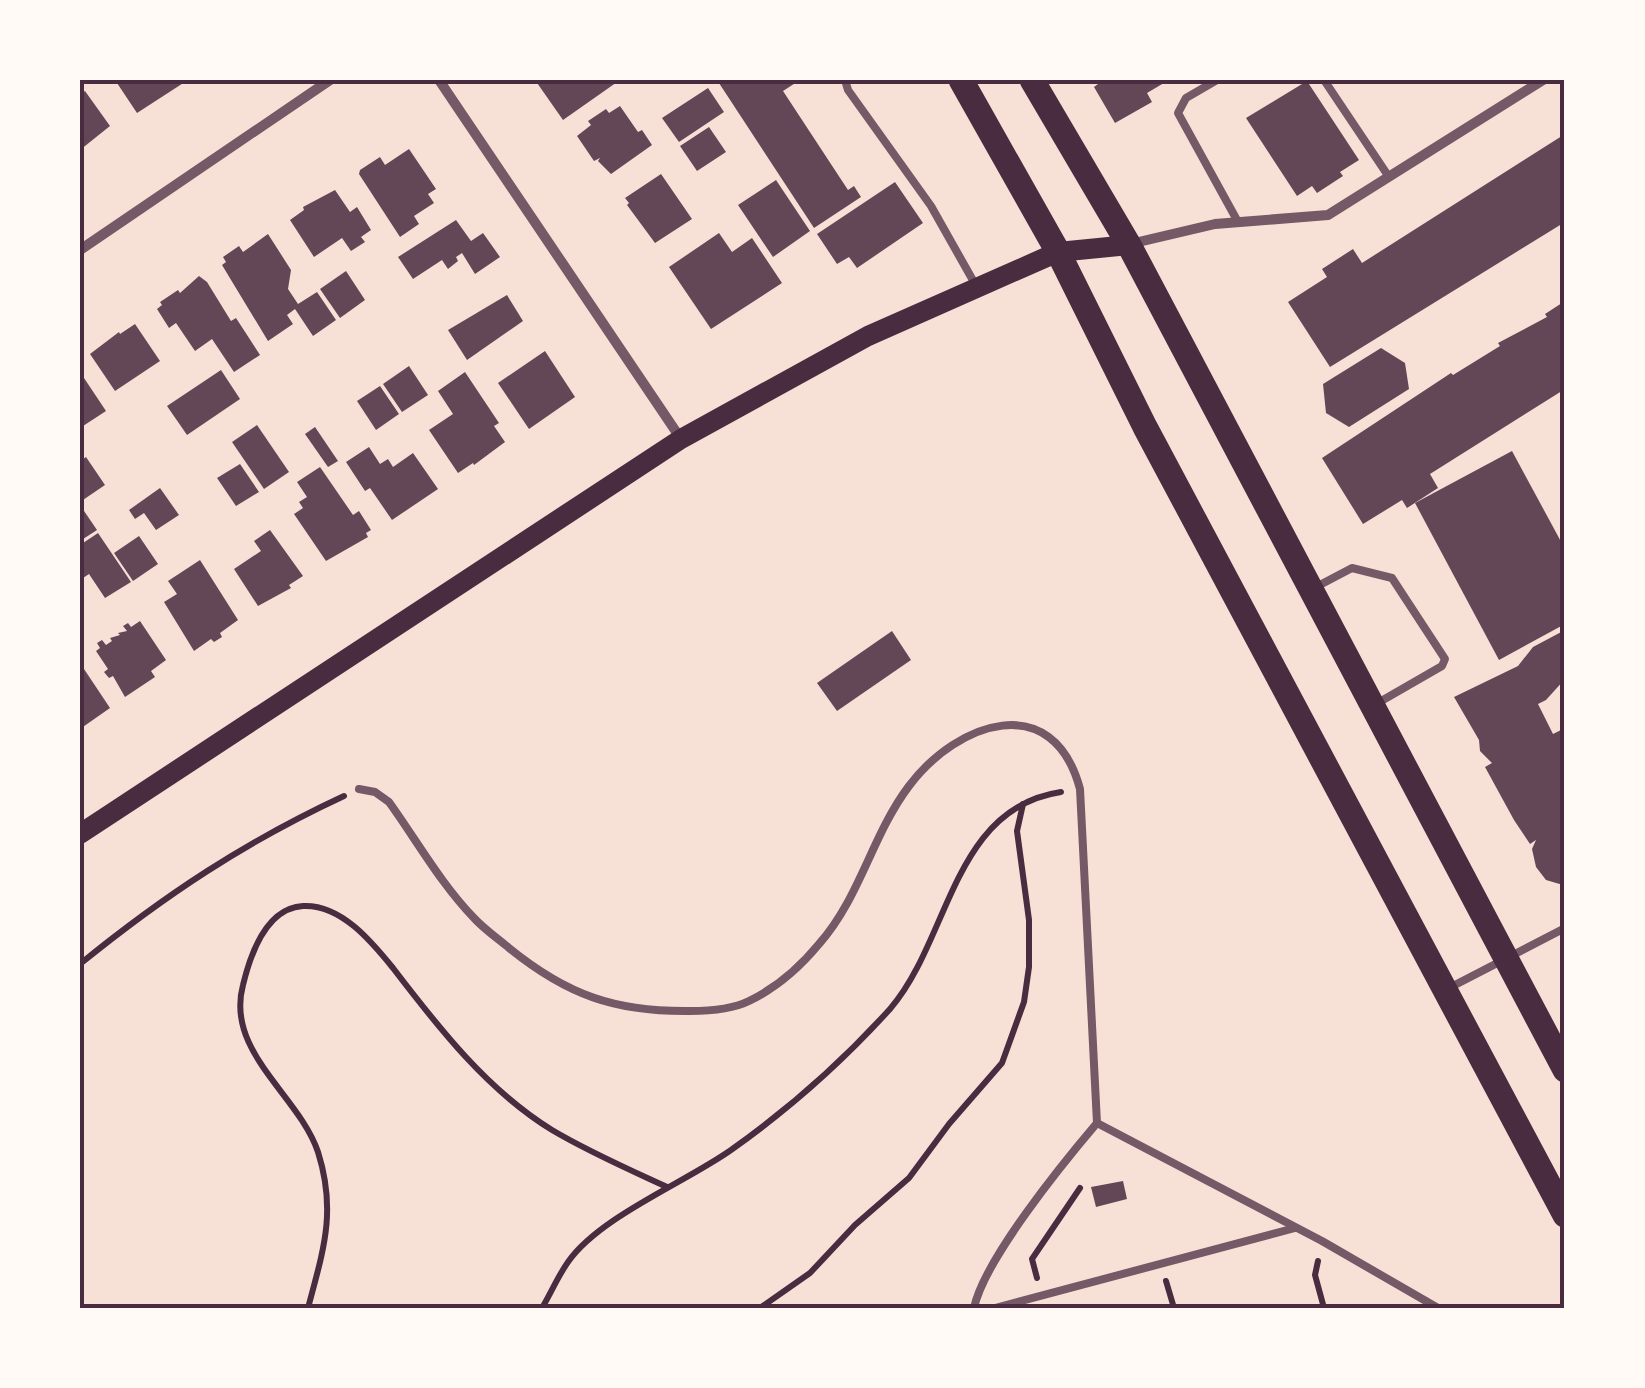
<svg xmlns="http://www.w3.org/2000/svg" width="1645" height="1388" viewBox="0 0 1645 1388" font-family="'DejaVu Sans',sans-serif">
<rect width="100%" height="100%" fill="#f7e1d7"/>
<g fill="#644757">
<path d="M115 80H188L137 113Z"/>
<path d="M535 80H620L563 120Z"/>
<path d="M717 80H800L783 91 848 190 854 186 861 197 814 228Z"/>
<path d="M1095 80H1169L1147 93 1152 102 1115 123 1094 87 1098 84Z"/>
<path d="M1307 81 1359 160 1340 172 1343 176 1317 193 1312 186 1297 196 1246 118Z"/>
<path d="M708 88 724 112 679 142 662 118Z"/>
<path d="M85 91 110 126 80 150V94Z"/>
<path d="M620 106 638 132 642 130 652 145 611 174 598 161 600 158 594 161 577 136 591 125 588 121 606 109 609 113Z"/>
<path d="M709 127 726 152 697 171 680 146Z"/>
<path d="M1565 134V222L1330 367 1288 302 1327 277 1322 269 1353 249 1362 263Z"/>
<path d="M409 149 436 189 428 194 434 203 414 216 419 224 400 237 359 174 360 170 380 157 385 165Z"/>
<path d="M661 174 692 219 655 243 627 205 629 203 625 198Z"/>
<path d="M776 180 810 231 773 257 738 205Z"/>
<path d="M895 182 923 223 857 268 849 257 837 264 817 234Z"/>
<path d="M335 190 350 212 357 207 371 230 361 237 365 242 351 251 342 238 314 257 290 220 304 210 303 207Z"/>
<path d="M456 220 471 241 483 233 500 257 475 274 462 253 456 257 458 261 448 269 442 260 413 279 398 257Z"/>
<path d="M719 233 732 252 752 238 782 283 711 329 669 267Z"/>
<path d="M268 234 291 270 288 289 298 304 317 292 336 320 313 336 295 309 287 315 293 324 268 341 222 265 226 262 223 257 239 246 243 252Z"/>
<path d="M346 271 365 300 340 318 320 289Z"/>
<path d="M199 276 207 282 231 321 236 318 260 355 234 372 212 339 195 351 176 323 169 328 157 309 162 305 160 302 178 290 180 293Z"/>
<path d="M507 295 523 321 467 360 448 330Z"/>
<path d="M1565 301V389L1430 474 1438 488 1407 508 1402 500 1363 524 1322 458 1451 373 1453 375 1500 346 1498 343 1547 317 1545 314Z"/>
<path d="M135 324 160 361 115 391 90 354 119 332 120 334Z"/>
<path d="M1381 348 1405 363 1409 389 1349 427 1326 413 1323 384Z"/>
<path d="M545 351 575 397 529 429 498 383Z"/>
<path d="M409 366 428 395 402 412 383 384Z"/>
<path d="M221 370 240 399 187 435 167 406Z"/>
<path d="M80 372 106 411 80 428Z"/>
<path d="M465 372 499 423 494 426 505 442 474 465 473 463 458 473 429 430 453 414 438 391Z"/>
<path d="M380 386 399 414 376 430 357 401Z"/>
<path d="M257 425 289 472 264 489 232 442Z"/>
<path d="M315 427 338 461 328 467 305 434Z"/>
<path d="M369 447 380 464 388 459 393 467 413 453 438 489 392 520 370 488 365 491 346 462Z"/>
<path d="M1512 451 1565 549V624L1499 660 1415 503Z"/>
<path d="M86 457 105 485 80 502V461Z"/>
<path d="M240 464 259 492 236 506 217 478Z"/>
<path d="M320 467 353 515 359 511 371 530 366 533 368 537 326 561 294 514 303 508 299 502 307 497 297 482Z"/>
<path d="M160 488 179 515 156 530 144 513 135 519 129 510Z"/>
<path d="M80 505 97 530 80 541Z"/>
<path d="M270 530 303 576 289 585 291 588 258 606 234 569 261 551 254 541Z"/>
<path d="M98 533 131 582 105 598 89 574 80 580V545Z"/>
<path d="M139 536 158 564 133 581 114 553Z"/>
<path d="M200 560 238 620 220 633 222 637 214 642 211 639 194 651 164 602 177 594 168 581Z"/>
<path d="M140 621 166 660 151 671 155 677 125 697 113 676 109 678 104 672 108 669 96 651 100 648 97 643 102 640 106 645 112 641 110 638 120 635 118 633 127 631 123 626 128 623 131 627Z"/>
<path d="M1565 630V679L1546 700 1538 704 1553 734 1561 730 1565 737 1563 885 1546 880 1536 867 1532 849 1536 840 1530 844 1514 820 1485 767 1492 763 1480 751 1479 740 1454 697 1518 666 1533 647Z"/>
<path d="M892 631 911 660 837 711 817 683Z"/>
<path d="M80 663 110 708 80 729Z"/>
<path d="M1123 1181 1127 1199 1096 1207 1091 1187Z"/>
</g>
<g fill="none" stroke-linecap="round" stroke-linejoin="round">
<g stroke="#4a2c40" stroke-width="6">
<path d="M80 964C165 895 245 842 344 796"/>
<path d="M1318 1261 1315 1275 1324 1308"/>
<path d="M1037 1278 1032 1259 1080 1188"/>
<path d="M1166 1281 1174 1308"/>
<path d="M308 1308C323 1251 337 1212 318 1152 299 1095 225 1052 243 985 250 956 266 908 303 906 341 904 372 942 393 968 438 1027 488 1091 552 1130 589 1152 628 1169 667 1187"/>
<path d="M542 1308C551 1293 558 1276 568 1262 599 1217 686 1182 731 1150 789 1109 842 1062 890 1009 950 940 952 808 1061 792"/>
<path d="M760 1308 810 1273 855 1225 909 1178 949 1124 1002 1063 1024 1002 1029 967V920L1017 831 1023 804"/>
</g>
<g stroke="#755966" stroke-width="8">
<path d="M845 80 848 90 931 206 975 284"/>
<path d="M1217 80 1186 98 1178 113 1238 222"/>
<path d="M1324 80 1389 177"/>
<path d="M1314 588 1352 568 1392 578 1445 659 1442 666 1376 704"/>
<path d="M359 789 375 792 389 802C417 841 441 884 474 918 484 929 497 938 509 948 567 995 615 1012 690 1011 709 1011 731 1010 749 1001 776 988 800 967 819 944 860 898 872 835 909 786 957 722 1053 688 1080 789L1097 1123C1063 1163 984 1260 974 1308"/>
<path d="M1449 988 1565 928"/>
<path d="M1097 1123 1322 1241 1438 1308"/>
<path d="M995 1308 1295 1228"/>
</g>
<g stroke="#755966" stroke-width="10">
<path d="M439 80 681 439"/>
<path d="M1130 244 1215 224 1328 215 1543 80"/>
<path d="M80 250 330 80"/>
</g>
<path stroke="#4a2c40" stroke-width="20" d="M80 834 681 439 868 336 1058 252 1129 245"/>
<g stroke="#4a2c40" stroke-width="25">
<path d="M961 80 1058 252 1145 427 1565 1215"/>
<path d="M1032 80 1129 245 1565 1070"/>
</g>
</g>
<rect width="1645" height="1388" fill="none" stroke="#fffaf5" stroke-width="165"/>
<rect x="82" y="82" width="1480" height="1224" fill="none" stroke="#4a2c40" stroke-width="4"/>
</svg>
